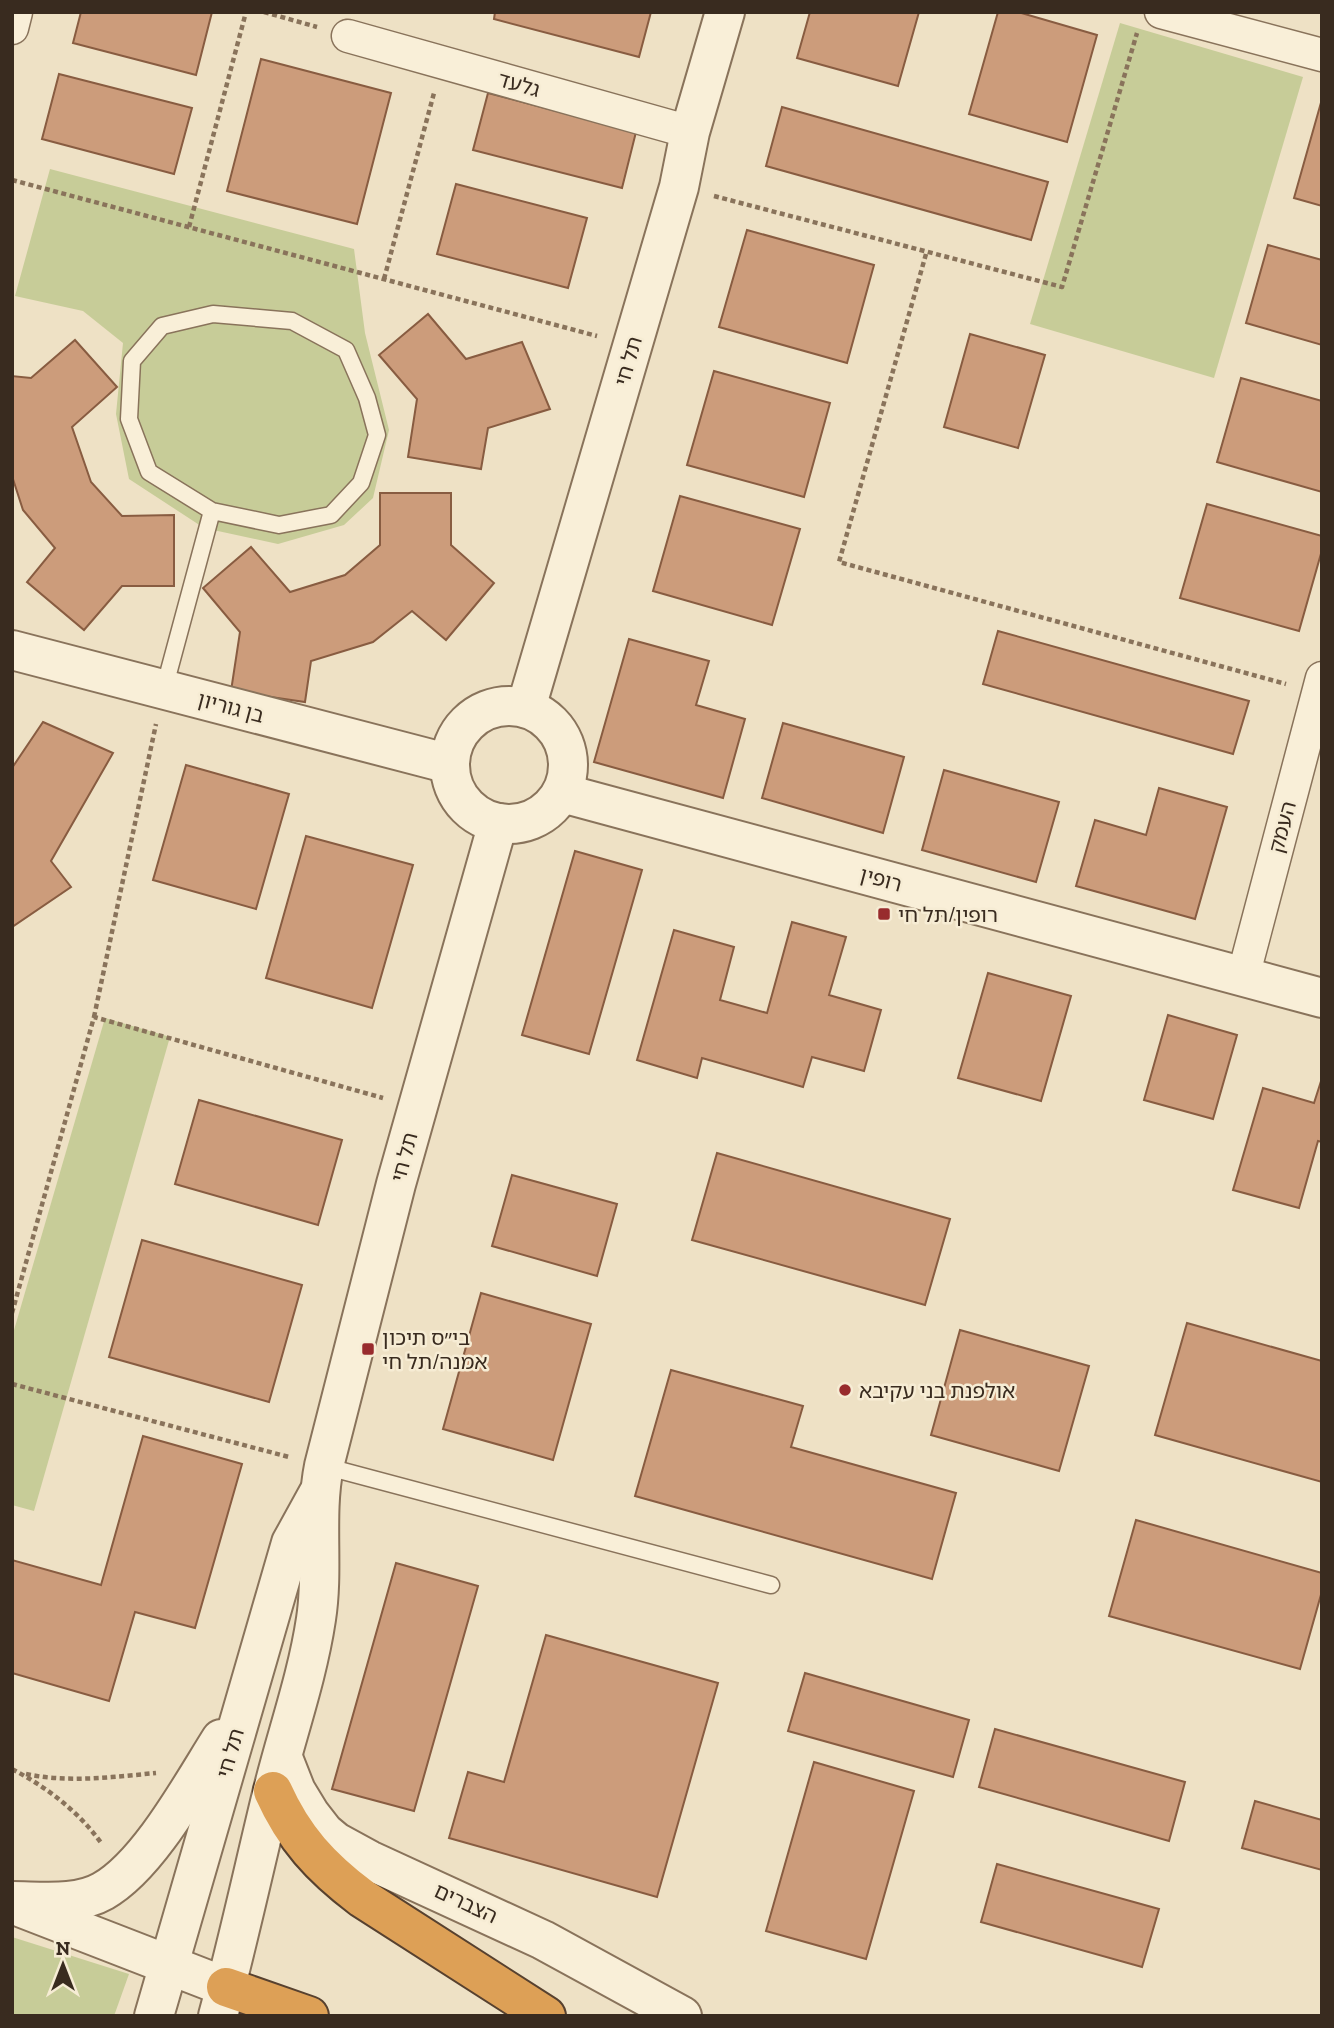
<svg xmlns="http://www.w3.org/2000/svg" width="1334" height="2028" viewBox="0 0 1334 2028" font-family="'Zilla Slab','Noto Sans Hebrew',serif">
<rect width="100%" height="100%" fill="#eee1c5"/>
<g fill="#c7cc98">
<path d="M1120 23 1303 77 1214 378 1030 324Z"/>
<path d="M50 169 354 249 365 333 389 430 373 498 344 525 278 544 204 528 129 479 116 414 123 343 83 311 15 296Z"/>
<path d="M105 1018 170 1037 34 1511 12 1505V1337Z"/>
<path d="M12 1937 129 1974 114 2016H12Z"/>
</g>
<g fill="#cc9c7b" stroke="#885c41" stroke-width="2">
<path d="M81 12H212L196 75 73 43Z"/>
<path d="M495 12H651L639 57 494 19Z"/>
<path d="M810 12H919L898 86 797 58Z"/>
<path d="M998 12H1018L1097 35 1067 142 969 114Z"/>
<path d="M261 59 391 93 357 224 227 191Z"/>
<path d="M59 74 192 108 174 174 42 139Z"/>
<path d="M488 93 636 132 622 188 473 150Z"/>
<path d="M1322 99V206L1294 198Z"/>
<path d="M782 107 1048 182 1031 240 766 166Z"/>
<path d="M456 184 587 218 568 288 437 254Z"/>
<path d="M747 230 874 265 847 363 719 327Z"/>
<path d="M1268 245 1322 260V345L1246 323Z"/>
<path d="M428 314 466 359 522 342 550 409 488 428 481 469 408 457 417 399 379 355Z"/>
<path d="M970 334 1045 355 1018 448 944 427Z"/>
<path d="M75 340 117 387 72 427 91 482 122 516 174 515V586H122L84 630 27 582 55 548 23 510 12 476V376L31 378Z"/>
<path d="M714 371 830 403 804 497 687 465Z"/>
<path d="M1241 378 1322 401V492L1217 462Z"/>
<path d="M380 493H451V545L494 583 446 640 412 611 373 642 311 661 305 702 231 691 240 632 203 588 251 547 290 592 345 575 380 545Z"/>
<path d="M680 496 800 529 772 625 653 591Z"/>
<path d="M1207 504 1322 536V550L1299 631 1180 598Z"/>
<path d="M998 631 1249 701 1233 754 983 684Z"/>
<path d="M629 639 709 661 696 705 745 719 723 798 594 762Z"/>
<path d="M43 722 113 753 51 861 71 887 12 927V768Z"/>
<path d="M783 723 904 757 883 833 762 798Z"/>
<path d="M186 765 289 794 256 909 153 880Z"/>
<path d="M944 770 1059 802 1036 882 922 850Z"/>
<path d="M1159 788 1227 807 1195 919 1076 886 1095 820 1146 835Z"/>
<path d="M306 836 413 865 372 1008 266 978Z"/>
<path d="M575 851 642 870 589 1054 522 1035Z"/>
<path d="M792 922 846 937 829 995 881 1010 864 1071 812 1057 803 1087 702 1058 697 1078 637 1060 674 930 734 947 720 1000 767 1013Z"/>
<path d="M988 973 1071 996 1041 1101 958 1078Z"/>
<path d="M1168 1015 1237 1035 1213 1119 1144 1100Z"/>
<path d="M1322 1078V1142L1318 1141 1299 1208 1233 1190 1263 1088 1314 1103Z"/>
<path d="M199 1100 342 1140 318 1225 175 1184Z"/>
<path d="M717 1153 950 1219 925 1305 692 1240Z"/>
<path d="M512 1175 617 1204 597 1276 492 1246Z"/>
<path d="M142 1240 302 1285 269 1402 109 1357Z"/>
<path d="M481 1293 591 1324 553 1460 443 1429Z"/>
<path d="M1187 1323 1322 1361V1482L1155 1435Z"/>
<path d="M960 1330 1089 1366 1059 1471 931 1435Z"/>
<path d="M671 1370 803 1406 791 1447 956 1493 932 1579 635 1496Z"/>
<path d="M143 1436 242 1464 195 1628 135 1612 109 1701 12 1673V1560L101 1585Z"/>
<path d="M1136 1520 1322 1573V1591L1300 1669 1109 1616Z"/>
<path d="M396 1563 478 1586 414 1811 332 1789Z"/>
<path d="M546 1635 718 1683 657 1897 449 1838 468 1772 504 1782Z"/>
<path d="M805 1673 969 1720 953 1777 788 1731Z"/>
<path d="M995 1729 1185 1782 1169 1841 979 1787Z"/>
<path d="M814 1762 914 1791 866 1959 766 1931Z"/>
<path d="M1255 1801 1322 1820V1870L1242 1848Z"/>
<path d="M997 1864 1159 1909 1142 1967 981 1922Z"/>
</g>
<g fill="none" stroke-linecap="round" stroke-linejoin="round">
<defs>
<g id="service">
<path d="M164 689 212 511 279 525 331 515 361 483 377 435 367 398 346 350 292 321 213 314 162 326 132 361 129 419 149 472 212 511"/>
<path d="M324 1466 771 1585"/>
</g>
<g id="minor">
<path d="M1161 12 1322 55"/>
<path d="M12 28 16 12"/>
<path d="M348 36 690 132"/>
<path d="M1243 977 1322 678"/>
</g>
<g id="tertiary">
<path d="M12 650 450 764"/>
<circle cx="509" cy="765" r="59"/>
<path d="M526 708 679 187 690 132 725 12"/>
<path d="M562 793 1322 998"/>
<path d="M283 1758 296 1791 310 1814 324 1832 336 1842 369 1860 543 1940 682 2016"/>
<path d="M12 1901C41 1901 77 1906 103 1891 149 1865 193 1783 221 1739"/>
<path d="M22 1908 226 1987"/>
<path d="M154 2016 291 1543 318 1494"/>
<path d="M218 2016C238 1942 254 1868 272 1794 286 1736 307 1679 316 1619 324 1568 314 1516 324 1466L396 1184 498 823"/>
</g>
<g id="motorway">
<path d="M273 1791C294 1838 321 1867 362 1898L546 2016"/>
<path d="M226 1987 309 2016"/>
</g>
</defs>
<use href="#service" stroke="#89735b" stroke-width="19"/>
<use href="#minor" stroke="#89735b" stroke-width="35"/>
<use href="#tertiary" stroke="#89735b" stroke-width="42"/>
<use href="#motorway" stroke="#57412f" stroke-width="42"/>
<g stroke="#89735b" stroke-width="4.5" stroke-dasharray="5 3.5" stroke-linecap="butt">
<path d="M264 12 317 27"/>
<path d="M12 180 597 336"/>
<path d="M714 196 1062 287 1137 33"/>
<path d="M189 227 246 12"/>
<path d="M926 254 839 562 1286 684"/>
<path d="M384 279 434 93"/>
<path d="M94 1017 156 724"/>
<path d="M12 1313 94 1017 383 1098"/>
<path d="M12 1384 289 1457"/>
<path d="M12 1769C48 1788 78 1811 102 1844"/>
<path d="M26 1774C68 1783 113 1777 156 1773"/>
</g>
<use href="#service" stroke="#f9efd8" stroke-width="16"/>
<use href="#minor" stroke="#f9efd8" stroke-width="32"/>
<use href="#tertiary" stroke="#f9efd8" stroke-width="38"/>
<use href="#motorway" stroke="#dda056" stroke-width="38"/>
</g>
<g fill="#982b2d" stroke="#f6ecd4" stroke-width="2.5">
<rect x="877" y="907" width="14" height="14" rx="3.5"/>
<rect x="361" y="1342" width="14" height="14" rx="3.5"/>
<circle cx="845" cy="1390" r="7"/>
</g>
<g text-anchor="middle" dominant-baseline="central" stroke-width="5" stroke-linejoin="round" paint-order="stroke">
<g font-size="21" fill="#392b1f" stroke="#f6ecd4">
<text transform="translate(519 84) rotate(16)">גלעד</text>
<text transform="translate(628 361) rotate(-74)">תל חי</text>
<text transform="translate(231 707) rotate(15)">בן גוריון</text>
<text transform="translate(1282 827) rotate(-75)">העמק</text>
<text transform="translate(881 879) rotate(15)">רופין</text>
<text transform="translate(404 1157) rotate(-75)">תל חי</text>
<text transform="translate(230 1753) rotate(-74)">תל חי</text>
<text transform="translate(466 1903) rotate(25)">הצברים</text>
</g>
<g font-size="21" fill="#392b1f" stroke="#f6ecd4" text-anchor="start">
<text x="898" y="914">רופין/תל חי</text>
<text x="382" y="1337">בי״ס תיכון<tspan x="382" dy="24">אמנה/תל חי</tspan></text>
<text x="859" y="1390">אולפנת בני עקיבא</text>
</g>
</g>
<rect width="1334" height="2028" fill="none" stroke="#392b1f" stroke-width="28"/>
<g transform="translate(63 1965)" stroke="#f6ecd4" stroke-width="5" paint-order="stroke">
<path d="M0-5L12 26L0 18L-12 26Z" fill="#392b1f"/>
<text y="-10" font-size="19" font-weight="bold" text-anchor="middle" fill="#392b1f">N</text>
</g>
</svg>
